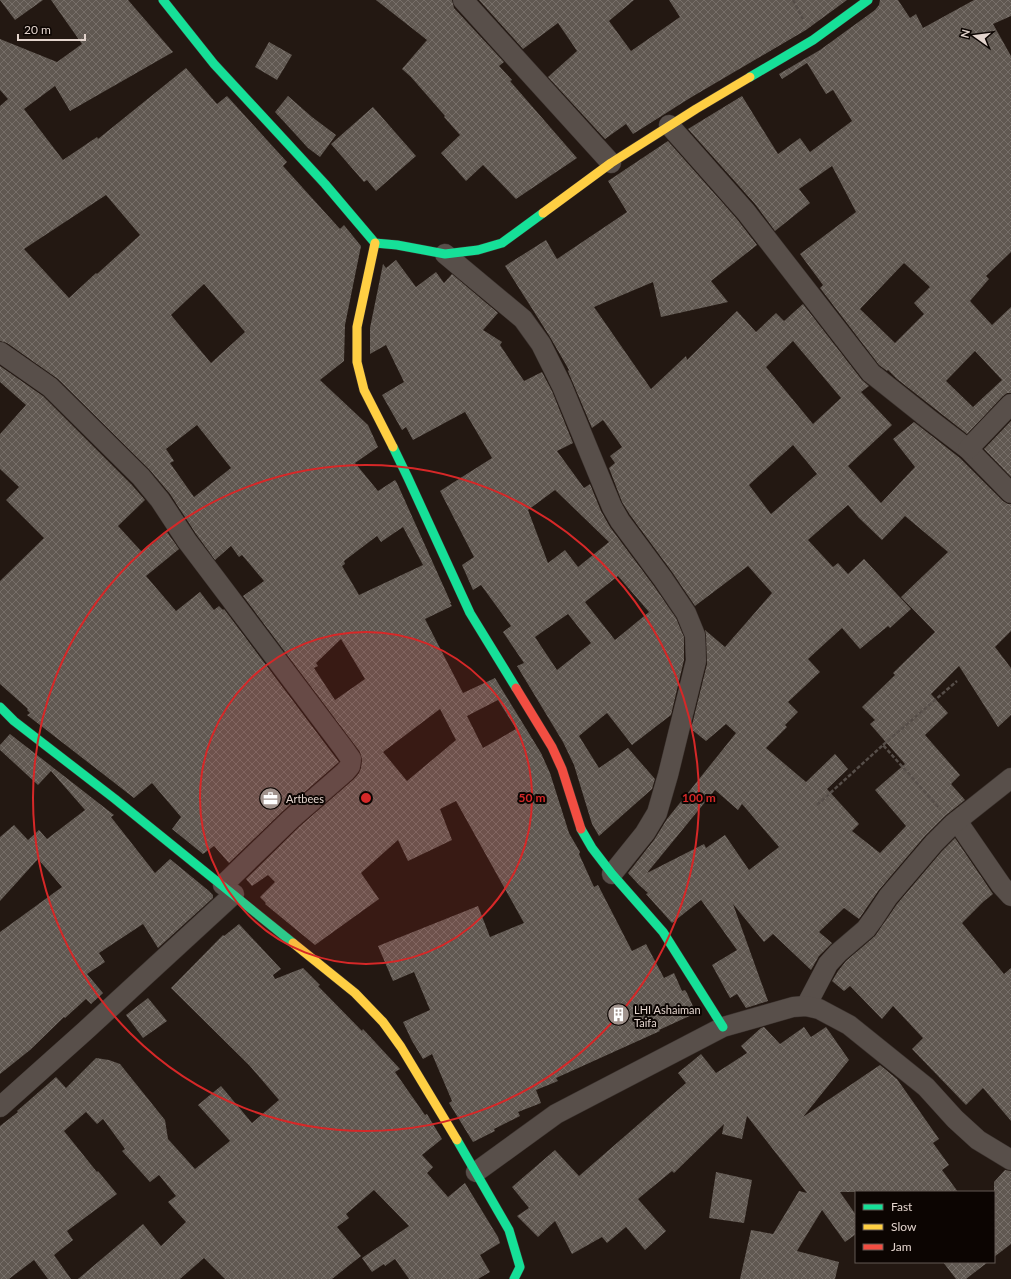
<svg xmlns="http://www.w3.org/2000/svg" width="1011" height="1279" viewBox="0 0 1011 1279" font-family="Lato,sans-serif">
<defs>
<pattern id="building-cross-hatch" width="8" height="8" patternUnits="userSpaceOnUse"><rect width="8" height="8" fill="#605851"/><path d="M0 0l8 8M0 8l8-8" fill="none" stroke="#776f69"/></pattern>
</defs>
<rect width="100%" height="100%" fill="#231812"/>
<g fill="url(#building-cross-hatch)" fill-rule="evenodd">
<path d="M0 0H43L15 20Z"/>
<path d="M51 0H128L173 52 70 111 55 86 24 109 63 160 97 137 98 139 186 68 217 104 227 96 287 162 283 166 340 229 344 225 361 246 345 325 344 361 320 380 368 425 378 447 355 463 378 491 395 480 397 483 451 603H450L452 606 425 619 463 693 495 678 541 753 550 773 569 833 580 852 579 854 594 887 598 885 632 951 646 944 664 978 674 973 682 991 685 990 687 993 696 1013 659 1030 660 1031 556 1078 558 1081 536 1090 541 1103 518 1112 520 1116 494 1129 495 1131 473 1142 449 1103 452 1101 432 1054 423 1059 412 1041 403 1022 430 1010 414 972 393 981 378 946 478 906 490 937 524 923 456 801 440 809 452 840 408 861 398 840 361 873 379 899 315 945 265 904 266 903 260 897 275 882 268 875 252 886 246 879 299 827 354 779 359 773 361 768 362 760 360 752 243 596 264 581 242 555 239 557 231 546 215 560 196 534 170 494 149 469 58 379 7 343 0 341V106L8 99 0 90V39L57 62 82 44ZM106 195 140 235 97 274 96 273 69 298 24 249ZM204 284 245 332 211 363 171 315ZM197 425 231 468 194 497 170 463 174 461 166 449ZM403 527 423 565 359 595 342 566 345 564 344 561 377 536 381 542ZM341 639 365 679 335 700 314 668 318 666 316 663ZM498 700 516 729 483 748 467 716ZM440 709 456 740 407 781 383 752Z"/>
<path d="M376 0H452L454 8 504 62 499 66 512 80 510 81 577 158 516 199 483 165 466 181 441 153 460 135 444 117 445 116 411 77 402 69 427 40Z"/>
<path d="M479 0H634L609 21 631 51 680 17 669 0H847L806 30 690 98 633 134 626 124 605 139 548 77 577 51 558 23 523 49Z"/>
<path d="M880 0H898L910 18 916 14 923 28 974 0H1011V16L993 24 1011 56V252L986 276 989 279 970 301 992 325 1011 307V393H1007L1003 396 967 434 897 379 888 370 887 371 879 365 820 288 823 285 800 254 856 212 832 166 799 189 810 203 775 231 755 204 688 129 742 96 778 154 800 138 810 152 852 121 833 90 826 94 807 63 782 79 779 74 820 50 875 10 879 5ZM904 263 930 287 914 303 924 314 895 343 860 309ZM975 351 1002 380 973 407 946 381Z"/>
<path d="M269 42 292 55 277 80 255 67Z"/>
<path d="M288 96 312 117 336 135 320 157 308 148 275 112Z"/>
<path d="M373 107 416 156 376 191 367 180 364 182 331 144Z"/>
<path d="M668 141 737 219 757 245 711 281 728 302 661 317 653 282 594 307 651 389 686 356 687 360 737 311 756 332 776 313 784 321 803 304 862 380 869 386 861 392 892 425 848 466 881 503 915 467 893 439 914 422 960 458 1003 501 1008 504H1011V631L995 647 1011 668V715L998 727 959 666 931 694 948 713 925 735 960 775 951 784 965 800 945 816 925 836 879 890 859 919 844 908 819 932 832 943 819 956 811 970 773 934 764 942 733 904 768 1001 746 1008 737 994 730 998 712 965 737 950 701 900 672 923 646 894 648 893 639 885 628 873 654 840 667 819 736 733 726 724 706 741 691 729 707 664 706 635 705 630 725 647 772 593 748 566 695 606 672 572 630 515 622 502 609 468 615 463 610 456 622 447 603 420 592 428 567 369 568 371 569 370 550 337 505 266 546 240 557 259 627 212 608 181ZM793 341 841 398 813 424 766 367ZM793 445 817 474 771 514 749 485ZM848 505 859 518 882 540 905 516 948 552 901 597 935 632 893 673 895 675 862 707 875 720 870 724 905 764 875 790 906 826 880 853 852 831 859 824 827 789 848 769 835 754 806 782 766 748 787 727 785 725 798 712 788 702 820 672 808 659 842 628 860 649 888 626 890 628 911 609 864 559 848 574 838 563 833 567 808 540ZM715 790 738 810 742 804 779 847 749 870 725 835 706 848 704 844 647 873Z"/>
<path d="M396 260 416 287 436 272 444 283 452 274 498 313 483 330 502 342 500 345 524 381 542 372 552 391 573 443 557 451 584 488 590 484 601 511 610 527 654 586 676 618 684 637V660L671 715 632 745 607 713 579 736 599 768 628 748 655 779 652 789 599 836 592 824 574 765 563 742 517 666 524 663 503 632 511 626 481 585 473 590 462 565 474 557 440 491 492 458 465 412 413 440 406 427 402 430 382 395 404 382 386 345 370 354V328L383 264 386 268ZM555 490 609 542 578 567 565 550 548 563 528 510ZM618 576 649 612 615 640 585 602ZM568 614 591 643 557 670 535 637Z"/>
<path d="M0 366 43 396 132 485 145 500 118 526 142 552 167 532 179 549 146 576 176 611 200 592 214 610 219 606 223 610 224 609 339 762 283 811 229 863 214 846 203 854 172 829 181 817 152 783 134 798 27 715 30 713 27 710 28 709 0 684V581L44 538 6 500 19 487 0 469V434L26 405 0 382Z"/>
<path d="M1011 421V477L984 449Z"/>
<path d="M10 734 114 815 111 817 155 873 170 859 209 891 213 895V898L158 948 143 924 99 953 105 962 87 974 103 993 91 1004 86 999 65 1018 64 1017 30 1050 0 1074V932L62 887 38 859 0 901V837L14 825 28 840 39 830 47 839 85 810 51 771 38 785 0 750V745Z"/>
<path d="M955 838 993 894 983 902 962 923 1004 974 1011 968V1121L983 1088 966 1105 912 1049 923 1038 893 1006 882 1019 850 986 844 991 832 981 838 971 846 961 875 936 897 904 942 851Z"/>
<path d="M239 924 281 969 273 975 275 979 303 968 320 985 318 986 362 1031 363 1029 400 1069 395 1072 425 1115 427 1114 442 1139 422 1155 433 1167 427 1173 448 1197 465 1183 498 1237 500 1243 480 1255 490 1272 478 1279H409L395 1259 385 1266 384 1264 372 1272 362 1258 409 1226 374 1190 346 1214 349 1218 337 1227 361 1256 332 1279H225L204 1258 180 1279H78L143 1224 161 1246 186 1222 168 1202 176 1196 159 1175 150 1182 122 1151 125 1149 103 1119 97 1124 86 1112 64 1131 97 1172 98 1171 117 1194 67 1231 73 1240 54 1255 71 1279H48L34 1260 9 1279H0V1126L18 1112 17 1111 56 1077 66 1088 96 1058 109 1060 120 1064 165 1120 168 1139 195 1169 230 1141 198 1105 221 1086 252 1123 279 1100 249 1065 171 988 223 935 224 936Z"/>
<path d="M148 998 167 1021 143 1038 126 1015Z"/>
<path d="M764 1027 780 1044 804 1027 811 1037 826 1027 849 1060 803 1117 880 1065 897 1079 939 1139 933 1143 949 1165 942 1170 958 1192H840L856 1215V1234L845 1242 822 1210 797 1251 839 1262 835 1279H740L751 1230 773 1234 799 1191 807 1193 747 1116 742 1139 722 1134 724 1124 674 1173 672 1171 638 1199 666 1231 645 1250 626 1227 607 1243 602 1237 572 1254 555 1221 538 1237 517 1216 529 1208 512 1187 555 1150 579 1176 686 1083 678 1073 701 1054 716 1073 747 1053 741 1046 761 1028Z"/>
<path d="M1005 1170 1011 1171V1244L994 1257V1182Z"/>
<path d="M716 1172 752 1180 744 1223 709 1218Z"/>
<path d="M943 1262H988L966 1279H956Z"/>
</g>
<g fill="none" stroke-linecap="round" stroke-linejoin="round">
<defs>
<g id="street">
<path d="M463 0 611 163"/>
<path d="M669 125 746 212 871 373 930 420 968 449 1011 493"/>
<path d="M445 254 523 319 541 344 562 386 612 507 620 521 663 579 686 613 695 635 696 661 668 775 657 813 645 833 612 874"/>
<path d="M0 352 50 387 141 477 160 500 187 541 344 749 351 759 350 766 345 772 291 819 223 885"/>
<path d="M968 449 1011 404"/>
<path d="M957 821 1001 885 1011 896"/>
<path d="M806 1006 828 964 838 953 866 929 874 918 888 897 934 843 953 824 1011 778"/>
<path d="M0 1107 85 1031 234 894"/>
<path d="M476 1172 556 1114 723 1027 793 1007 806 1006 819 1009 849 1025 926 1087 955 1119 978 1140 1011 1160"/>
</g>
<g id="fast">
<path d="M163 0 214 64 325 184 375 243 397 245 445 254 478 250 502 243 543 213"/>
<path d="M750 77 813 40 868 0"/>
<path d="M393 447 408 478 470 613 516 688"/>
<path d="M0 707 14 721 115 799 293 943"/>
<path d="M581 829 592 848 612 874 663 932 723 1027"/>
<path d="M457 1140 509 1230 520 1267 514 1279"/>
</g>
<g id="slow">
<path d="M543 213 611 163 696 109 750 77"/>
<path d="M375 243 357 327V362L364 390 393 447"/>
<path d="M293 943 355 993 383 1022 401 1047 457 1140"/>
</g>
<path id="jam" d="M516 688 552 747 562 769 581 829"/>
</defs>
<use href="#street" stroke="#3b322e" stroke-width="21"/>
<use href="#fast" stroke="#3b322e" stroke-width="10"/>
<use href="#slow" stroke="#3b322e" stroke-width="10"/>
<use href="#jam" stroke="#3b322e" stroke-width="10"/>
<g stroke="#564e49" stroke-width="2.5" stroke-dasharray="4 2" stroke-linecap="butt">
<path d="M793 0 803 19"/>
<path d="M883 745 957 681"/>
<path d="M817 805 883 745 940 809"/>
</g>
<use href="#street" stroke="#584f4a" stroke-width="20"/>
<use href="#fast" stroke="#16e098" stroke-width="9"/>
<use href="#slow" stroke="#ffcf43" stroke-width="9"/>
<use href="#jam" stroke="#f24e42" stroke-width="9"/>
</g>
<circle cx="366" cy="798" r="166" fill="#d62828" fill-opacity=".12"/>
<g fill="none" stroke="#d62828" stroke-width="2">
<circle cx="366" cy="798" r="166"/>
<circle cx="366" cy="798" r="333"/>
</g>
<defs>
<symbol id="office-disc" viewBox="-11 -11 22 22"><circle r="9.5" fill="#a0928c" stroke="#0c0502"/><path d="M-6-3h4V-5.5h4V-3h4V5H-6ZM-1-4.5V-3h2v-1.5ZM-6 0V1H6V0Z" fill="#fff"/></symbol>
<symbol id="building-disc" viewBox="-11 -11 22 22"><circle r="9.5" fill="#a0928c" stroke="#0c0502"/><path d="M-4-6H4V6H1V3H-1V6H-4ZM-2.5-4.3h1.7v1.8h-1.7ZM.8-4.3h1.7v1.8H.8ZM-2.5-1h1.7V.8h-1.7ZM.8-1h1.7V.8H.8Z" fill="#fff"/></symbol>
</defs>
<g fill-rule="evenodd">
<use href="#office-disc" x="258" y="786" width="25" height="25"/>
<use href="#building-disc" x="606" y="1002" width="25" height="25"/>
</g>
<g text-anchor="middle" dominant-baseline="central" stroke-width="4" stroke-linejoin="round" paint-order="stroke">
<g font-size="11" fill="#e3d4cd" stroke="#0c0502" text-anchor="start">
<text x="286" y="798">Artbees</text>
<text x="634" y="1009">LHI Ashaiman<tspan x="634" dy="13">Taifa</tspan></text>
</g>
</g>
<circle cx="366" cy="798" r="6" fill="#d62828" stroke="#0c0502" stroke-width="2"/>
<g font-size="12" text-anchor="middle" font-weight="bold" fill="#d62828" stroke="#0c0502" stroke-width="4" stroke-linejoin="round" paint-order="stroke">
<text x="532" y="802">50 m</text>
<text x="699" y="802">100 m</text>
</g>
<rect x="855" y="1191" width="140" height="72" fill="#0c0502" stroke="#625853"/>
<rect x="863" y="1204" width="20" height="6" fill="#16e098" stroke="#625853"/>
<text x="891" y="1211" font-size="12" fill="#e3d4cd">Fast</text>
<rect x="863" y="1224" width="20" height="6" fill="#ffcf43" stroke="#625853"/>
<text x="891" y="1231" font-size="12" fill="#e3d4cd">Slow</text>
<rect x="863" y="1244" width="20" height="6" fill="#f24e42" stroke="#625853"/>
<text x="891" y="1251" font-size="12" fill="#e3d4cd">Jam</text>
<g transform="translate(975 36) rotate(284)" stroke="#0c0502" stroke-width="3" paint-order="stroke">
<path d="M0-3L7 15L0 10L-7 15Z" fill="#e3d4cd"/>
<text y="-6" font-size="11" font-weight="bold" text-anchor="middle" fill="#e3d4cd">N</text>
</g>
<path d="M18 34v6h67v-6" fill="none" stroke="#e3d4cd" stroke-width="2"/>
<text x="24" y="34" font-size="12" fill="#e3d4cd" stroke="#0c0502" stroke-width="3" paint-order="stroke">20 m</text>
</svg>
